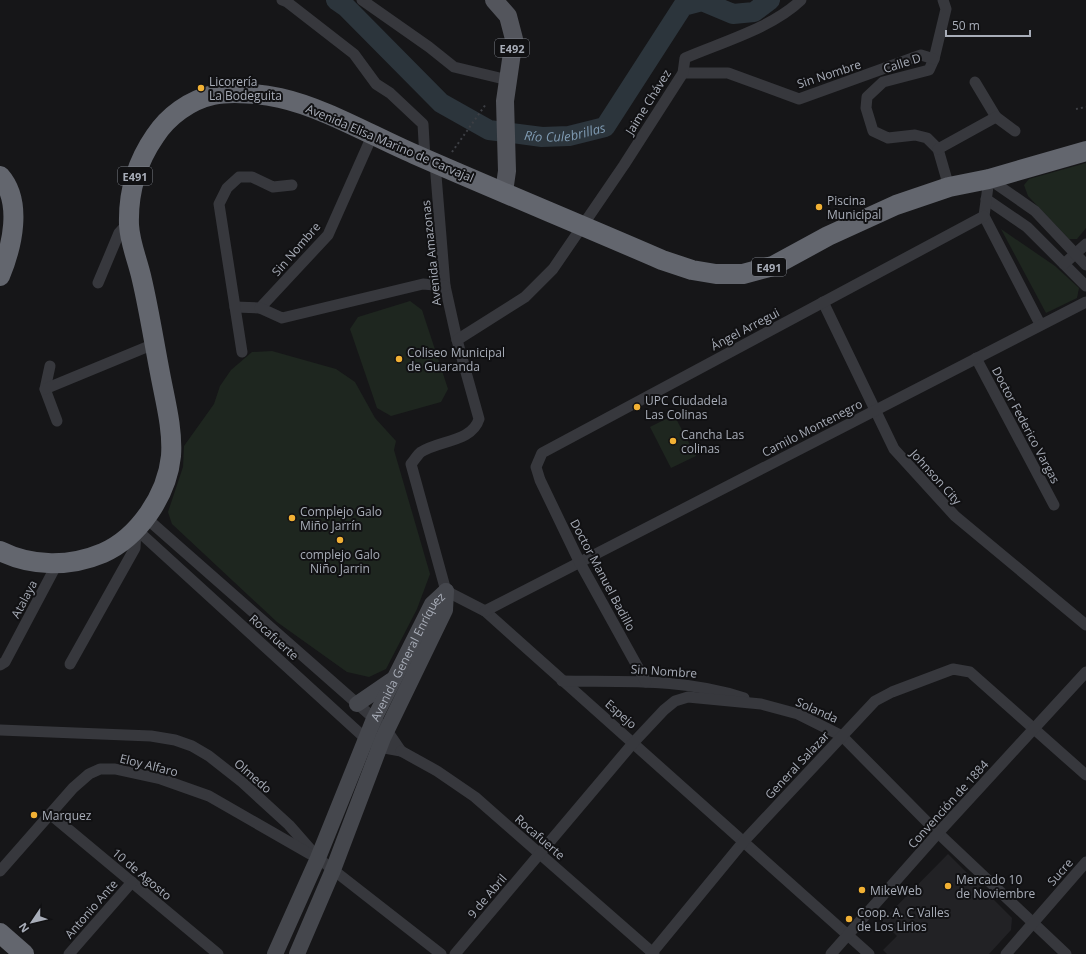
<svg xmlns="http://www.w3.org/2000/svg" width="1086" height="954" viewBox="0 0 1086 954" font-family="'Open Sans',sans-serif">
<rect width="100%" height="100%" fill="#161618"/>
<path fill="#222225" d="M948 854 1012 918 1011 930 989 954H887L883 950 897 936 882 921Z"/>
<g fill="#1e261f">
<path d="M1086 163V228L1077 239H1069L1028 196 1024 185 1029 179Z"/>
<path d="M1001 229 1055 266 1079 288 1077 298 1046 313Z"/>
<path d="M410 301 422 310 448 389 441 402 391 416 377 408 350 329 358 317Z"/>
<path d="M272 351 336 369 355 382 375 418 396 441 394 450 430 574 417 609 386 669 369 677 347 672 277 622 172 524 168 512 183 467 184 446 214 404 220 386 231 370 252 352Z"/>
<path d="M674 415 696 456 671 468 650 427Z"/>
</g>
<g fill="none" stroke-linecap="round" stroke-linejoin="round">
<path stroke="#2c353c" stroke-width="20" id="s1" d="M336 0 346 7 441 103 489 130 542 137 569 136 605 127 683 6 702 1 733 14 754 12 770 0"/>
<g stroke="#3d3f44" stroke-width="2" stroke-dasharray="2 3" stroke-linecap="butt">
<path d="M1076 109 1086 107"/>
<path d="M452 152 486 104"/>
</g>
<g stroke="#37383d" stroke-width="11">
<path d="M282 0 287 2 354 54 376 84 390 93 423 124 425 159"/>
<path d="M362 0 429 47 454 67 508 80"/>
<path d="M943 0 946 9 934 59 929 70 883 82 867 97 866 108 873 131 888 138 915 135 927 138 938 149 949 187"/>
<path d="M683 73H728L799 99 921 55 934 59"/>
<path d="M975 82 996 117"/>
<path d="M938 149 996 117 1015 131"/>
<path d="M435 163 445 286 457 340 479 419C472 442 439 440 421 452 417 455 414 461 411 464L446 591 485 611 869 954"/>
<path d="M986 199 1027 227 1086 286"/>
<path d="M1064 264 1086 244"/>
<path d="M98 283 119 233 129 222"/>
<path d="M823 302 894 449 955 516 1086 625"/>
<path d="M235 307 260 308 328 235 372 136"/>
<path d="M260 308 282 318 423 284 445 286"/>
<path d="M1040 324 984 216 989 179 1035 211 1086 265"/>
<path d="M457 340 525 297 553 269 624 165 683 73 685 58C722 42 772 28 801 0"/>
<path d="M242 352 219 204 227 188 239 177H252L273 187 292 185"/>
<path d="M976 358 1054 505"/>
<path d="M50 366 45 389 57 421"/>
<path d="M45 389 154 344"/>
<path d="M136 529 366 739 379 747 401 751 386 729 145 517"/>
<path d="M485 611 1086 302"/>
<path d="M70 664 135 548 136 530"/>
<path d="M0 665 5 662 57 564"/>
<path d="M562 681C623 682 685 678 744 698"/>
<path d="M646 682 579 561 540 480 536 467 542 453 984 216"/>
<path d="M0 730 151 736 175 740 192 746 209 756 242 782 289 825 318 858 441 954"/>
<path d="M401 751 437 771 475 797 654 954"/>
<path d="M50 814 218 954"/>
<path d="M0 871 73 788 89 774 100 769H115L161 779 209 796 310 854"/>
<path d="M69 954 132 882"/>
<path d="M455 954 634 742 664 710 675 701 688 697 761 704 798 714 842 736 938 833 1066 954"/>
<path d="M651 954 744 841 875 701 892 692 953 669 970 672 1086 775"/>
<path d="M831 954 938 833 1086 672"/>
<path d="M1006 954 1086 862"/>
</g>
<g stroke="#45474d" stroke-width="16">
<path d="M357 704 392 680"/>
<path id="s2" d="M275 954 318 858 374 719 432 604 446 591"/>
<path d="M297 954 333 870 383 738 445 610 446 591"/>
</g>
<path stroke="#53555c" stroke-width="18" d="M494 0 508 16 514 39 505 101 507 171 504 192"/>
<g stroke="#63666e" stroke-width="20">
<path d="M0 176C23 202 12 247 0 276"/>
<path d="M0 551C32 567 70 567 103 553 139 537 167 495 171 456 173 429 165 400 160 373 154 342 149 310 142 280 138 261 130 244 129 225 128 193 137 162 155 136 168 116 190 100 213 95 232 91 262 94 280 98 325 108 372 136 414 154 496 190 579 224 662 260L692 270 716 274H743L773 266 828 236 896 205 949 187 989 179 1086 151"/>
<path d="M0 933 24 954"/>
</g>
</g>
<g fill="#f2b134" stroke="#111113" stroke-width="1.5">
<circle cx="201" cy="88" r="4"/>
<circle cx="819" cy="207" r="4"/>
<circle cx="399" cy="359" r="4"/>
<circle cx="637" cy="407" r="4"/>
<circle cx="673" cy="441" r="4"/>
<circle cx="292" cy="518" r="4"/>
<circle cx="340" cy="540" r="4"/>
<circle cx="34" cy="815" r="4"/>
<circle cx="948" cy="886" r="4"/>
<circle cx="862" cy="890" r="4"/>
<circle cx="849" cy="919" r="4"/>
</g>
<g text-anchor="middle" dominant-baseline="central" stroke-width="4" stroke-linejoin="round" paint-order="stroke">
<g fill="#111113" stroke="#7b7e86" stroke-width="1">
<rect x="495" y="39" width="34" height="18" rx="3"/>
<rect x="118" y="167" width="34" height="18" rx="3"/>
<rect x="752" y="258" width="34" height="18" rx="3"/>
</g>
<g font-size="11" font-weight="bold" fill="#a8adb8">
<text x="512" y="48">E492</text>
<text x="135" y="176">E491</text>
<text x="769" y="267">E491</text>
</g>
<g font-size="12" fill="#a8adb8" stroke="#111113">
<text transform="translate(902 63) rotate(-18)">Calle D</text>
<text transform="translate(829 74) rotate(-18)">Sin Nombre</text>
<text transform="translate(648 102) rotate(-58)">Jaime Chávez</text>
<text transform="translate(390 143) rotate(23)">Avenida Elisa Marino de Carvajal</text>
<text transform="translate(296 249) rotate(-49)">Sin Nombre</text>
<text transform="translate(431 253) rotate(-96)">Avenida Amazonas</text>
<text transform="translate(745 329) rotate(-28)">Ángel Arregui</text>
<text transform="translate(1026 425) rotate(62)">Doctor Federico Vargas</text>
<text transform="translate(812 428) rotate(-27)">Camilo Montenegro</text>
<text transform="translate(936 477) rotate(48)">Johnson City</text>
<text transform="translate(603 575) rotate(62)">Doctor Manuel Badillo</text>
<text transform="translate(24 599) rotate(-62)">Atalaya</text>
<text transform="translate(274 637) rotate(42)">Rocafuerte</text>
<text stroke="none"><textPath href="#s2" startOffset="326">Avenida General Enríquez</textPath></text>
<text transform="translate(664 671) rotate(4)">Sin Nombre</text>
<text transform="translate(817 710) rotate(24)">Solanda</text>
<text transform="translate(621 714) rotate(41)">Espejo</text>
<text transform="translate(149 765) rotate(14)">Eloy Alfaro</text>
<text transform="translate(797 765) rotate(-47)">General Salazar</text>
<text transform="translate(253 776) rotate(41)">Olmedo</text>
<text transform="translate(948 804) rotate(-48)">Convención de 1884</text>
<text transform="translate(540 837) rotate(41)">Rocafuerte</text>
<text transform="translate(1060 872) rotate(-49)">Sucre</text>
<text transform="translate(142 874) rotate(40)">10 de Agosto</text>
<text transform="translate(487 896) rotate(-50)">9 de Abril</text>
<text transform="translate(91 909) rotate(-49)">Antonio Ante</text>
</g>
<g font-size="12" fill="#a8adb8" stroke="#111113" text-anchor="start">
<text x="209" y="81">Licorería<tspan x="209" dy="14">La Bodeguita</tspan></text>
<text x="827" y="200">Piscina<tspan x="827" dy="14">Municipal</tspan></text>
<text x="407" y="352">Coliseo Municipal<tspan x="407" dy="14">de Guaranda</tspan></text>
<text x="645" y="400">UPC Ciudadela<tspan x="645" dy="14">Las Colinas</tspan></text>
<text x="681" y="434">Cancha Las<tspan x="681" dy="14">colinas</tspan></text>
<text x="300" y="511">Complejo Galo<tspan x="300" dy="14">Miño Jarrín</tspan></text>
<text x="340" y="554" text-anchor="middle">complejo Galo<tspan x="340" dy="14">Niño Jarrin</tspan></text>
<text x="42" y="815">Marquez</text>
<text x="956" y="879">Mercado 10<tspan x="956" dy="14">de Noviembre</tspan></text>
<text x="870" y="890">MikeWeb</text>
<text x="857" y="912">Coop. A. C Valles<tspan x="857" dy="14">de Los Lirios</tspan></text>
</g>
<g font-size="13" font-style="italic" fill="#7f9bb3" stroke="#111113">
<text stroke="none"><textPath href="#s1" startOffset="279">Río Culebrillas</textPath></text>
</g>
</g>
<g transform="translate(32 922) rotate(235)" stroke="#111113" stroke-width="3" paint-order="stroke">
<path d="M0-3L7 15L0 10L-7 15Z" fill="#a8adb8"/>
<text y="-6" font-size="11" font-weight="bold" text-anchor="middle" fill="#a8adb8">N</text>
</g>
<path d="M946 30v6h84v-6" fill="none" stroke="#a8adb8" stroke-width="2"/>
<text x="952" y="30" font-size="12" fill="#a8adb8" stroke="#111113" stroke-width="3" paint-order="stroke">50 m</text>
</svg>
